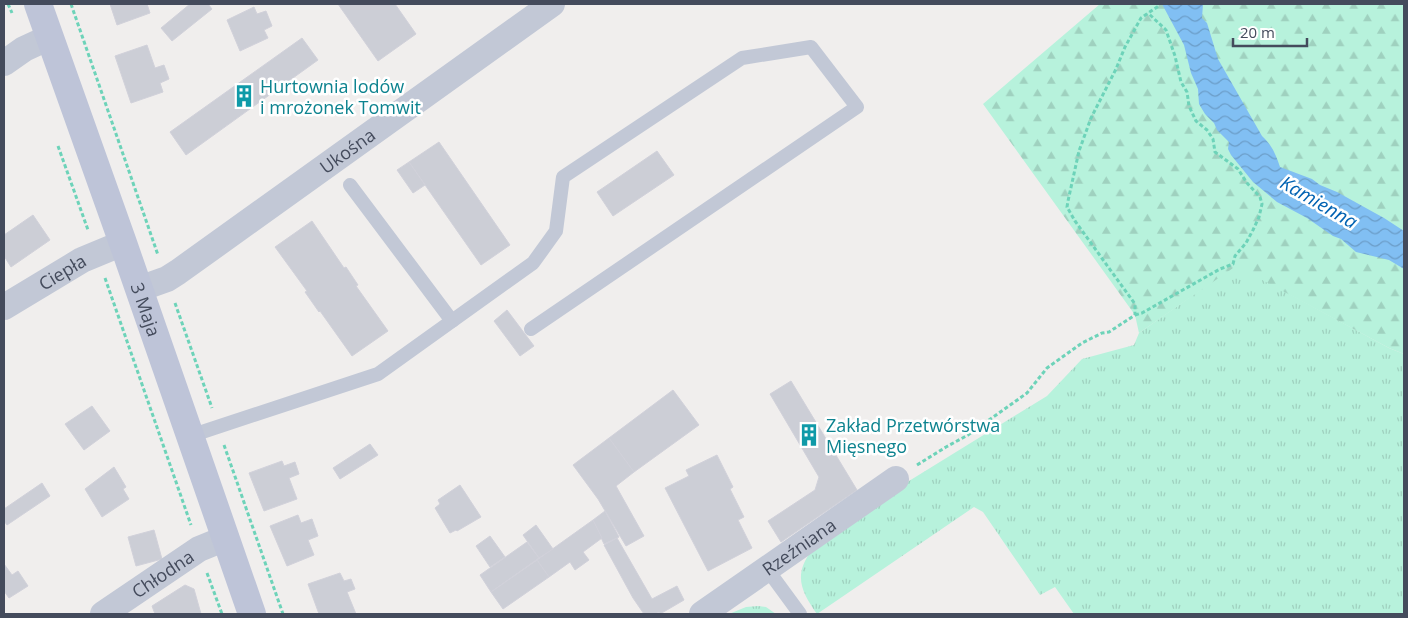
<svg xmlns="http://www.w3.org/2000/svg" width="1408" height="618" viewBox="0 0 1408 618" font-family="'Open Sans',sans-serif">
<defs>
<pattern id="grass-tufts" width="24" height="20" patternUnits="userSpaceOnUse" patternTransform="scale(1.25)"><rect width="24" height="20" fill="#b7f2dc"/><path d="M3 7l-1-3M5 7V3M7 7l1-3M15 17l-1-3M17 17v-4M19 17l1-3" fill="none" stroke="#9fd1bf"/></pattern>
<pattern id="forest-firs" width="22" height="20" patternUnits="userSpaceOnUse" patternTransform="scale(1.25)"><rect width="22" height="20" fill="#b7f2dc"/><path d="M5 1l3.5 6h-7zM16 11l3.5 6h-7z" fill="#9fd1bf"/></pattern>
<pattern id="water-waves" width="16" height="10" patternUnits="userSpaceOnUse" patternTransform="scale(1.25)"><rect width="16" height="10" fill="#81bff3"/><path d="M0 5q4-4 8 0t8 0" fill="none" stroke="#6b9dc8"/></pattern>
</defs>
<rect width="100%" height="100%" fill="#f0eeed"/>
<g fill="url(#grass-tufts)">
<path d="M1236 265 1389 348 1404 354V614H1074L1055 587 1040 595 983 512 974 507 817 614C801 591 793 575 812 550L896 489 1047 396 1082 359 1134 345 1139 333Z"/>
<path d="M758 606 766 607 776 614H729L746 607Z"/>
</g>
<path fill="url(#forest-firs)" d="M1100 4H1404V354L1389 348 1236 266 1139 333 1135 315 983 104Z"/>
<path fill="url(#water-waves)" d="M1162 4H1203L1202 18 1207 23 1218 59 1262 136C1272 145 1276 155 1280 167L1312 179 1320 185 1337 192 1384 218 1404 231V269L1389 260 1356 252 1341 239 1333 236 1307 218 1277 202 1253 182 1231 155 1228 149 1229 142 1217 130 1214 123 1205 114 1199 104 1198 89 1191 73 1184 45Z"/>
<g fill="#ccced6" stroke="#d1d1da">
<path d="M110 4H147L150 13 117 25Z"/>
<path d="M190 4H208L212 9 172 41 161 28Z"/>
<path d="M338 4H395L416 34 378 61Z"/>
<path d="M254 7 257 14 266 11 272 26 264 30 268 38 240 51 227 20Z"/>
<path d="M302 38 318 60 186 155 170 132Z"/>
<path d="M147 45 155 68 164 65 169 79 160 83 163 92 131 103 115 56Z"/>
<path d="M439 142 510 245 481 265 409 162Z"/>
<path d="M657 151 674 175 613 216 597 192Z"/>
<path d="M409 162 425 185 413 193 397 170Z"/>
<path d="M33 215 50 240 11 267 4 256V235Z"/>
<path d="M312 221 344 268 346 267 358 285 356 286 388 331 352 356 320 311 319 312 305 292 307 291 275 247Z"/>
<path d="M507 310 534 346 520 356 494 321Z"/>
<path d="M791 381 857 490 781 542 768 521 815 490 819 477 770 394Z"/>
<path d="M673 390 699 425 634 472 609 438Z"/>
<path d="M92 406 110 431 84 450 65 424Z"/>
<path d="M609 438 634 472 616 486 644 536 626 546 598 499 573 465Z"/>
<path d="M370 444 378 455 340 479 333 468Z"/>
<path d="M717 455 733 487 730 489 744 517 738 520 752 548 708 571 665 488 689 476 686 470Z"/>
<path d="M282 461 284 466 295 462 299 474 289 478 297 499 264 511 249 473Z"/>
<path d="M114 467 126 487 123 489 129 499 102 517 85 489Z"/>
<path d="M42 483 50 496 7 525 4 521V509Z"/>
<path d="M460 485 481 517 457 531 456 530 450 533 435 508 440 504 438 500Z"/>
<path d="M605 511 619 537 604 544 593 520Z"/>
<path d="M298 515 301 523 312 519 318 536 308 540 314 555 287 566 270 526Z"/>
<path d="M593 520 602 538 583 552 589 560 575 570 570 562 549 577 537 560Z"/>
<path d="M536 525 553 549 539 558 523 535Z"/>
<path d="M154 530 162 559 136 566 128 537Z"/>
<path d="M490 536 505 557 490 567 476 546Z"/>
<path d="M617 538 652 599 677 586 684 600 660 614 659 612 655 614H644L633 598 604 545Z"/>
<path d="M527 542 539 558 491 592 480 575Z"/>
<path d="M537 560 549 577 503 609 491 592Z"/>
<path d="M4 564 12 575 18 571 28 586 9 598 4 591Z"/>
<path d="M340 573 344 581 351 579 355 589 347 592 356 614H319L308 584Z"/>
<path d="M185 585 194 589 201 614H155L152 606Z"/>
</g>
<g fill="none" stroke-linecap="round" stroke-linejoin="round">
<g stroke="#6dd3b9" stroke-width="3" stroke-dasharray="4 2.5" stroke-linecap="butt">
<path d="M8 4 12 13"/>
<path d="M71 4 158 255"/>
<path d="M58 146 88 230"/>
<path d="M105 278 191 525"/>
<path d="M175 303 212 408"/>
<path d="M1135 315 1142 313 1220 269 1233 264 1235 256 1246 243 1253 230 1259 217 1262 204 1260 197 1247 183 1238 169 1215 152 1213 139 1207 130 1196 121 1189 106 1187 92 1181 82 1175 56 1166 30 1148 13"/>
<path d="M224 445 283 614"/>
<path d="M917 465 946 447 968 435 1027 393 1047 368 1082 343 1102 333 1109 332 1135 315V304L1075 221 1067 207 1068 201 1079 151 1091 118 1116 69 1125 47 1141 18 1160 5"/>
<path d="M207 573 222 614"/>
</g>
<g stroke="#c2c8d6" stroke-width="14">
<path d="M350 185 452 321"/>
<path d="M190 436 378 374 533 263 556 231 563 177 742 58 811 47 857 107 531 329"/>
<path d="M767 569 800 614"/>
</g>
<g stroke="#c2c8d6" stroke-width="26">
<path d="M4 63 24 49 50 37"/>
<path id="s1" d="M139 289 167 279 178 272 552 4"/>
<path id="s2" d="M4 307 82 260 123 243"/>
<path id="s3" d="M103 614 199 549 226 538"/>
<path id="s4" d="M702 614 896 479"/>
</g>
<path stroke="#bec4d8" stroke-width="28" id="s5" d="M38 4 123 243 252 614"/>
</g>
<defs>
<symbol id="building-bare" viewBox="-9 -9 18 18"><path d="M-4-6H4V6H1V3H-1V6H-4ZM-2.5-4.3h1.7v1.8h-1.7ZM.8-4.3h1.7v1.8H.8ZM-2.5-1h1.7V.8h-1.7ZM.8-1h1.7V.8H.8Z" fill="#0f9aa8" stroke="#fff" stroke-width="2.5" paint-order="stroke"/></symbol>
</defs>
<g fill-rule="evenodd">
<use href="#building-bare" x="228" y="80" width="32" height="32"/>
<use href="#building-bare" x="793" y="419" width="32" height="32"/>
</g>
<g text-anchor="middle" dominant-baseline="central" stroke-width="5" stroke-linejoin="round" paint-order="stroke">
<g font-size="18" fill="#0d838f" stroke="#fff" text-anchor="start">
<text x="260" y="86">Hurtownia lodów<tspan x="260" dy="21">i mrożonek Tomwit</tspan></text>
<text x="826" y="425">Zakład Przetwórstwa<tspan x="826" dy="21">Mięsnego</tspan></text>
</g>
<g font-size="18" fill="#444b5c" stroke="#fff">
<text stroke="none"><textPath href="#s1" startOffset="251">Ukośna</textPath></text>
<text stroke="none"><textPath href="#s2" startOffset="68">Ciepła</textPath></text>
<text stroke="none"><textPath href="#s5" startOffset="324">3 Maja</textPath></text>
<text stroke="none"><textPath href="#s4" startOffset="118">Rzeźniana</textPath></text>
<text stroke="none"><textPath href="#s3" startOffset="72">Chłodna</textPath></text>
</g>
<g font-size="19" font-style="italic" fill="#0162b2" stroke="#fff">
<text transform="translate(1319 202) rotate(30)">Kamienna</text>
</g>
</g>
<rect width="1408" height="618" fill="none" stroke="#444b5c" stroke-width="10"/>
<path d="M1233 38v8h74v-8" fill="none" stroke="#444b5c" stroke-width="2.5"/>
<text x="1240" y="38" font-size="15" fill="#444b5c" stroke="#ffffff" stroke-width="4" paint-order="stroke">20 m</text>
</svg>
